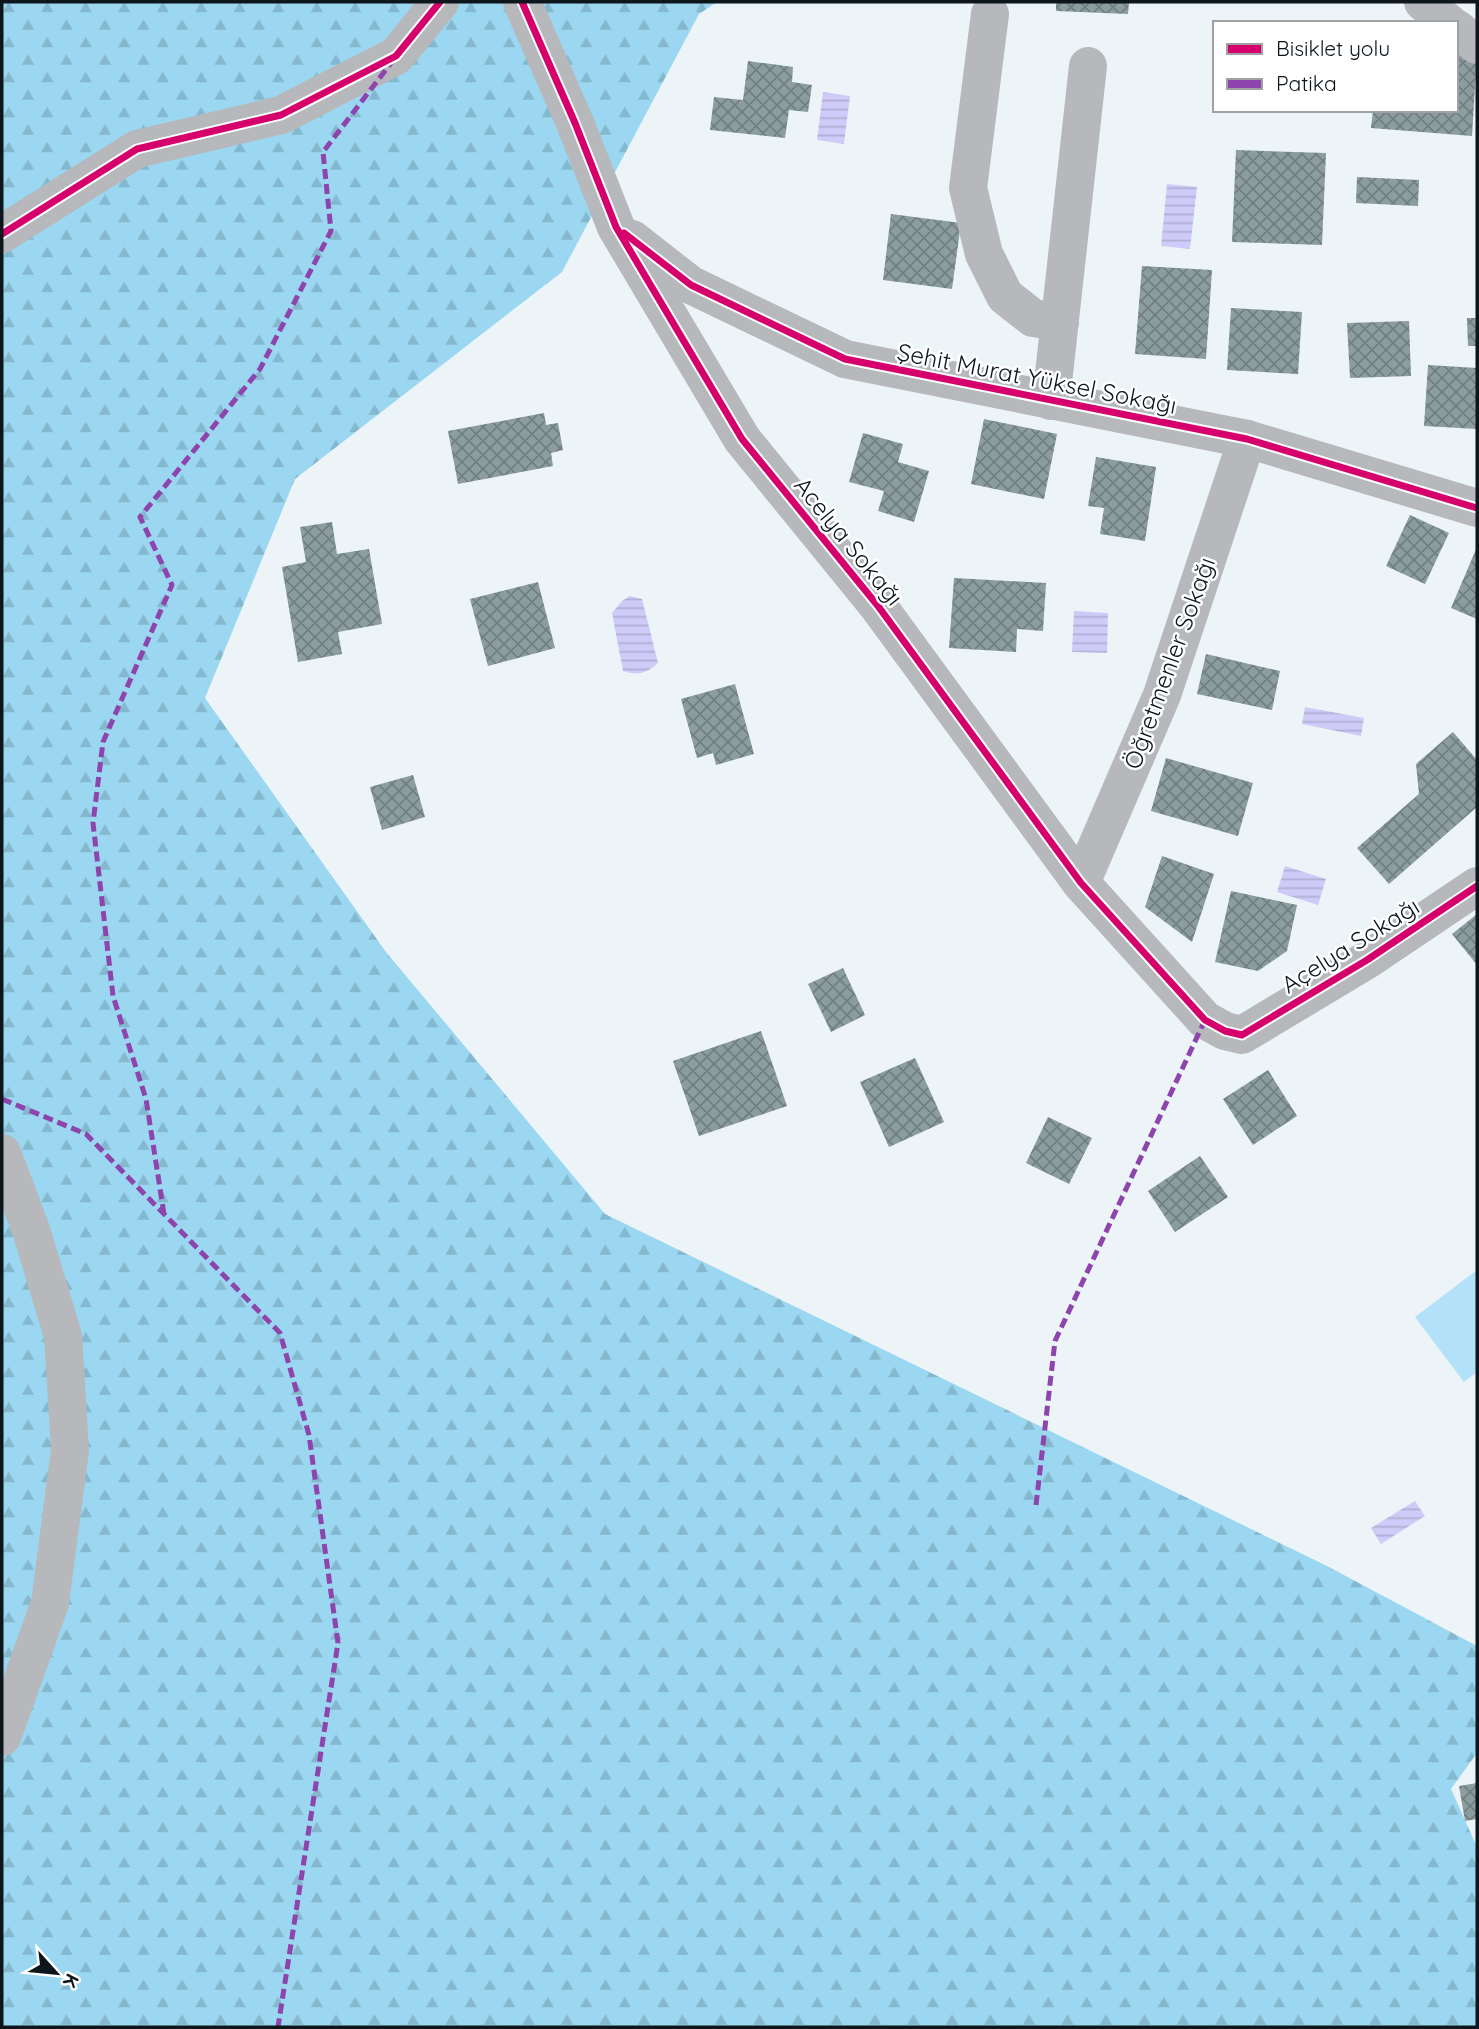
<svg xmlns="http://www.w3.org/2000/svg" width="1479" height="2029" viewBox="0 0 1479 2029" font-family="Quicksand,sans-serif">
<defs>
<pattern id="forest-firs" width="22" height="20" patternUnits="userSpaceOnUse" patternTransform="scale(1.75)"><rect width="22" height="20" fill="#9bd7f1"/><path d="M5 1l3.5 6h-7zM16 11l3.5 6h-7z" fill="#84b8ce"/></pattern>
<pattern id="water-rules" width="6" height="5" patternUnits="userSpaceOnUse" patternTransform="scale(1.75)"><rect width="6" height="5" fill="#cfcbf9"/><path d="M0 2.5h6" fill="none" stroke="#b1aed5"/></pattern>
<pattern id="building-cross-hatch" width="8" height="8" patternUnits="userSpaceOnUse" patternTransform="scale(1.75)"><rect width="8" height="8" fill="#8c9d9f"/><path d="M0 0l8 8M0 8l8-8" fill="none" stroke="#717f81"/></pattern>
</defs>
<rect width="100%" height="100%" fill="#ecf4f8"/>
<path fill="url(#forest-firs)" d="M2 2H717L699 14 562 272 295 479 205 698 386 952 605 1214 1327 1566 1477 1646V1753L1451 1789 1477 1847V2027H2Z"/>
<path fill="#b2e1f9" d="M1477 1270V1372L1464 1382 1415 1317Z"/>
<g fill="url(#water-rules)">
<path d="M823 92 850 96 844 144 817 140Z"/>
<path d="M1167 184 1197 187 1190 249 1161 246Z"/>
<path d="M630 596 642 599 658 663C647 673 638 676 623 671L612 613 622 601Z"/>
<path d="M1074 611 1108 613 1107 653 1072 652Z"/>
<path d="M1305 707 1364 718 1361 736 1302 724Z"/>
<path d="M1285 866 1326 879 1318 905 1277 892Z"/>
<path d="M1415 1501 1425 1516 1381 1544 1371 1528Z"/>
</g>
<g fill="url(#building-cross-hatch)">
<path d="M1056 2H1129L1128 14 1056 11Z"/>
<path d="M1456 52 1477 54 1472 136 1371 128 1373 110H1456Z"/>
<path d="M748 61 793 67 792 82 812 85 808 112 789 110 785 138 710 130 714 97 743 100Z"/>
<path d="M1236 150 1326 153 1322 245 1232 242Z"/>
<path d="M1357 177 1419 180 1418 206 1356 203Z"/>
<path d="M891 214 961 223 952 289 883 280Z"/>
<path d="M1142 266 1212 270 1206 359 1135 354Z"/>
<path d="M1231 308 1302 312 1298 374 1227 370Z"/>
<path d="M1467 318H1477V346H1468Z"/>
<path d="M1409 321 1411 376 1350 378 1347 323Z"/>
<path d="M1428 365 1477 368V429L1424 426Z"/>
<path d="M544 413 546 425 558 423 563 450 551 453 553 466 458 484 448 431Z"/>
<path d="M984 419 1057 434 1044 499 971 484Z"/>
<path d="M863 433 903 444 898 462 929 471 914 522 878 511 884 491 849 482Z"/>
<path d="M1096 457 1156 467 1145 541 1100 534 1104 508 1088 506Z"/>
<path d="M1410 515 1449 533 1425 584 1386 566Z"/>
<path d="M332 522 337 554 369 549 382 624 338 632 342 654 298 662 282 567 306 562 300 527Z"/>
<path d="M1477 547V619L1451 608Z"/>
<path d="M954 578 1046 583 1043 631 1017 629 1016 652 949 648Z"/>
<path d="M538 582 555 648 488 666 470 599Z"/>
<path d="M1206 654 1280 671 1272 710 1197 694Z"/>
<path d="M735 684 754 754 716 765 713 753 697 758 681 699Z"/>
<path d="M1453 732 1477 760V807L1389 884 1357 848 1419 794 1416 764Z"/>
<path d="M1166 758 1253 783 1238 836 1151 811Z"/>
<path d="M413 775 425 817 382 830 370 787Z"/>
<path d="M1162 856 1214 874 1192 942 1145 907Z"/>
<path d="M1231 891 1297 905 1287 951 1258 971 1215 962Z"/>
<path d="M1477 914V965L1452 934Z"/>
<path d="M843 968 865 1015 831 1032 808 984Z"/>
<path d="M761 1031 787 1106 699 1136 673 1061Z"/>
<path d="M915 1058 944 1122 889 1147 860 1082Z"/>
<path d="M1268 1070 1297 1116 1253 1145 1223 1099Z"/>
<path d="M1048 1117 1092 1138 1069 1184 1026 1163Z"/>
<path d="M1200 1156 1228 1197 1175 1232 1148 1191Z"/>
<path d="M1477 1783V1819L1465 1821 1459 1786Z"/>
</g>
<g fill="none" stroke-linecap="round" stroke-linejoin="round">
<g stroke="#b6b8bc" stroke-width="38">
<path d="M522 2 575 123 616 227 742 439 878 606 1081 883 1205 1020 1225 1031 1242 1035 1367 960 1477 886"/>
<path d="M1423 2 1449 23"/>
<path d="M990 14 968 188 984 254 1005 296 1033 318 1060 322"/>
<path d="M1456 28 1477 45"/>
<path d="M2 234 137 149 281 115 396 56 440 2"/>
<path d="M632 239 691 285 845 359 1247 439 1477 508"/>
<path d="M1051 401 1088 66"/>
<path d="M1081 883 1162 695 1247 439"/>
<path d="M2 1153 31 1230 63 1336 70 1450 50 1603 2 1737"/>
</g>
<g stroke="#8e44ad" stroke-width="5" stroke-dasharray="10 5" stroke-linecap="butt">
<path d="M2 1099 86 1134 280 1333 309 1435 338 1643 278 2027"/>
<path d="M164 1214 146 1099 113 996 93 823 103 742 172 585 140 517 260 369 331 231 323 152 391 63"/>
<path d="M1036 1505 1055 1341 1205 1020"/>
</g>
<defs>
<g id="cycleway">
<path d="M522 2 575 123 616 227 742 439 878 606 1081 883 1205 1020 1225 1031 1242 1035 1367 960 1477 886"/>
<path d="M624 233 691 285 845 359 1247 439 1477 508"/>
<path d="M2 234 137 149 281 115 396 56 440 2"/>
</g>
</defs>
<use href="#cycleway" stroke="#fff" stroke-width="11"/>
<use href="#cycleway" stroke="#d6006c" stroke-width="7"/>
</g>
<g text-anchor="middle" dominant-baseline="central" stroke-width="5" stroke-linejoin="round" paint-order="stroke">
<g font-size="24" fill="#0d161b" stroke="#fff">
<text transform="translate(1037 378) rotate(11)">Şehit Murat Yüksel Sokağı</text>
<text transform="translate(849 541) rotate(51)">Acelya Sokağı</text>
<text transform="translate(1169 663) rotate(-70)">Öğretmenler Sokağı</text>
<text transform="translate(1350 945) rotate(-32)">Açelya Sokağı</text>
</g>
</g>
<rect width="1479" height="2029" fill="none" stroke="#0d161b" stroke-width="7"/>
<rect x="1213" y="21" width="245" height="91" fill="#ffffff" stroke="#9ea2a4" stroke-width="2"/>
<rect x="1227" y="44" width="35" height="10" fill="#d6006c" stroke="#9ea2a4" stroke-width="2"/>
<text x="1276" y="56" font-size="21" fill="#0d161b">Bisiklet yolu</text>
<rect x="1227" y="79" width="35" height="10" fill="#8e44ad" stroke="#9ea2a4" stroke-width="2"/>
<text x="1276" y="91" font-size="21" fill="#0d161b">Patika</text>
<g transform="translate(56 1973) rotate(117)" stroke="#ffffff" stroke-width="5" paint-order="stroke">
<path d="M0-5L12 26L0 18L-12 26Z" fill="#0d161b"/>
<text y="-10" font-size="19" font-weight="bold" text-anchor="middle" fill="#0d161b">K</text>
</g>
</svg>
